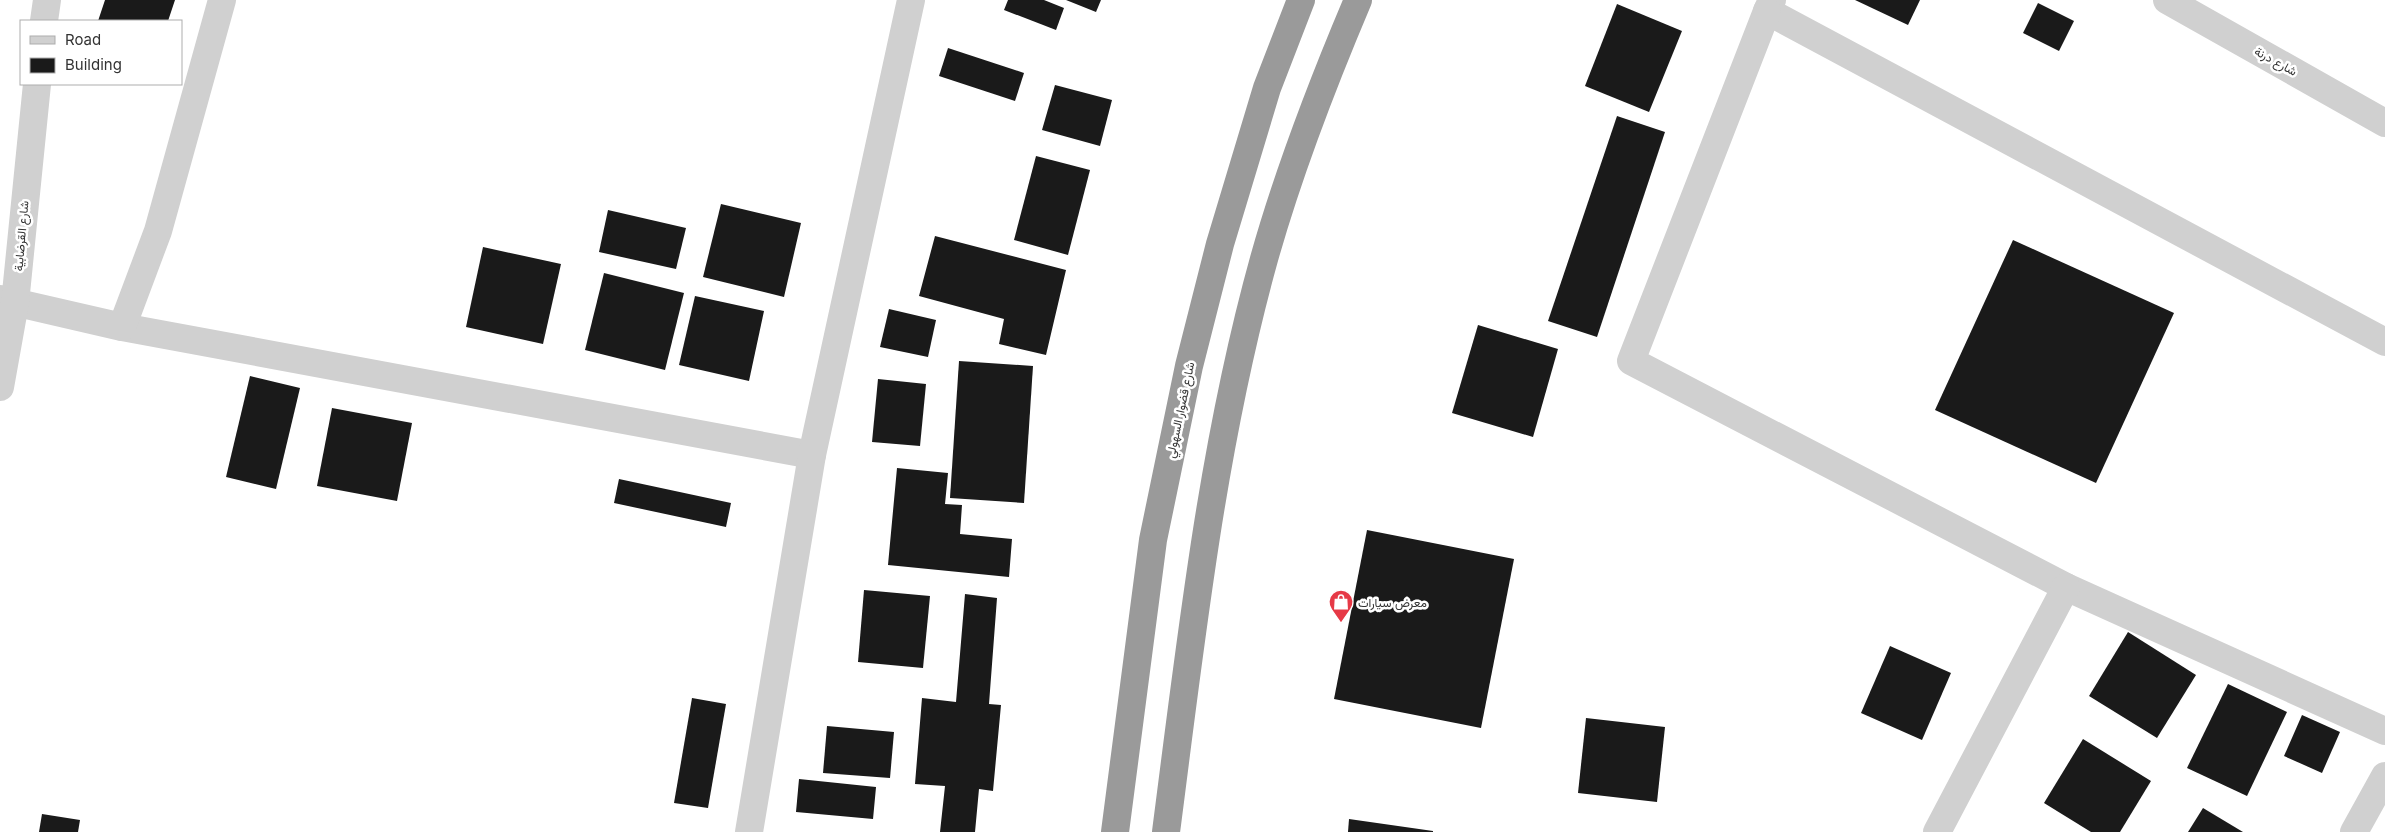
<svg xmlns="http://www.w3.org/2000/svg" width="2385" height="832" viewBox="0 0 2385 832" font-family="Inter,Vazirmatn,sans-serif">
<rect width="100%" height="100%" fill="#fff"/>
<g fill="#1a1a1a">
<path d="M105 0H175L168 21H98Z"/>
<path d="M1008 0H1044L1064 8 1056 30 1004 10Z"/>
<path d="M1066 0H1101L1096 12Z"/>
<path d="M1855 0H1920L1908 25Z"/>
<path d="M2038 3 2074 21 2059 51 2023 33Z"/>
<path d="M1617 4 1682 31 1649 112 1585 86Z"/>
<path d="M948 48 1024 73 1015 101 939 76Z"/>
<path d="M1055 85 1112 100 1100 146 1042 130Z"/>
<path d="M1617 116 1665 132 1597 337 1548 321Z"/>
<path d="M1036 156 1090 170 1068 255 1014 240Z"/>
<path d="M721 204 801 223 784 297 703 277Z"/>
<path d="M608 210 686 228 676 269 599 252Z"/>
<path d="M935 236 1066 270 1046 355 999 344 1004 319 919 296Z"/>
<path d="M2013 240 2174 313 2096 483 1935 410Z"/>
<path d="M483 247 561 264 543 344 466 327Z"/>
<path d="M604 273 684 293 665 370 585 350Z"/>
<path d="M695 296 764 311 749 381 679 365Z"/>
<path d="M889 309 936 320 928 357 880 347Z"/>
<path d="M1478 325 1558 349 1533 437 1452 413Z"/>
<path d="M959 361 1033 366 1024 503 950 498Z"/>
<path d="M250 376 300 388 276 489 226 477Z"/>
<path d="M878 379 926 384 920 446 872 442Z"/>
<path d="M332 408 412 423 397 501 317 486Z"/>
<path d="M897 468 948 473 945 504 962 505 960 534 1012 539 1009 577 888 565Z"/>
<path d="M619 479 731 503 726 527 614 503Z"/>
<path d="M1367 530 1514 559 1481 728 1334 699Z"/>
<path d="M864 590 930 596 923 668 858 662Z"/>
<path d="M965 594 997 598 989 704 1001 705 993 791 979 789 975 832H940L945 786 915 784 922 698 956 702Z"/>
<path d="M2128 632 2196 675 2157 738 2089 696Z"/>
<path d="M1890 646 1951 673 1922 740 1861 713Z"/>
<path d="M2228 684 2287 712 2247 796 2187 768Z"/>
<path d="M692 698 726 704 708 808 674 803Z"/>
<path d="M2302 715 2340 732 2322 773 2284 756Z"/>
<path d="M1586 718 1665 727 1657 802 1578 793Z"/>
<path d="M827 726 894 732 890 778 823 773Z"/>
<path d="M2083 739 2151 781 2120 832H2091L2044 803Z"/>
<path d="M799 779 876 787 873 819 796 812Z"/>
<path d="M2203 808 2243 832H2188Z"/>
<path d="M42 814 80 820 78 832H39Z"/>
<path d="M1349 819 1433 831V832H1348Z"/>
</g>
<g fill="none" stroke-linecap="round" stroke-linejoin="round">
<g stroke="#d0d0d0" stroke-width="28">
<path d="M1772 0 1767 11 2385 342"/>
<path d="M2167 0 2385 123"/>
<path d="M1767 11 1631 361 2066 587 2385 731"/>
<path d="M44 21 47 0"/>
<path d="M0 299 122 327 812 455"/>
<path d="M122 327 158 231 222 0"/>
<path d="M0 387 15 303 37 84"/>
<path d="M749 832 812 455 911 0"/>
<path d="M1937 832 2066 587"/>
<path d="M2354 832 2385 776"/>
</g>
<g stroke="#9a9a9a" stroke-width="28">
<path d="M1115 832 1153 540 1189 366 1220 244 1267 88 1301 0"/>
<path d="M1166 832C1191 640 1212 446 1264 259 1289 170 1322 85 1358 0"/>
</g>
</g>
<defs>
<symbol id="shop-pin" viewBox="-11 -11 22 30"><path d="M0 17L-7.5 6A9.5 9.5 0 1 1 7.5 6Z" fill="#e63946" stroke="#fff"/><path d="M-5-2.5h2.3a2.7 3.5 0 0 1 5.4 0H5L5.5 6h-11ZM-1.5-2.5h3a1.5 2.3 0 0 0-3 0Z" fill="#fff"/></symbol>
</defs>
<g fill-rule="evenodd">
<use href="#shop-pin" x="1327" y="588" width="28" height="38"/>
</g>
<g text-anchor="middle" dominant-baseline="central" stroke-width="5" stroke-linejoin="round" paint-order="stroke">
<g font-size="12" fill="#333" stroke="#fff">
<text transform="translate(2276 61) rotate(29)">شارع درنة</text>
<text transform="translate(21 236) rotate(-85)">شارع القرضابية</text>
<text transform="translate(1180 410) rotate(-78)">شارع قضوار السهولي</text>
</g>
<g font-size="12" fill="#333" stroke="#fff" text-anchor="start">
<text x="1358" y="602">معرض سيارات</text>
</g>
</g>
<rect x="20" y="20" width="162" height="65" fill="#ffffff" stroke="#adadad"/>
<rect x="30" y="36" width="25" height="8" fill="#d0d0d0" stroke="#adadad"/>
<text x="65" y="45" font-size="15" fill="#333333">Road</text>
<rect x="30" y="58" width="25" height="15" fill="#1a1a1a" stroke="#adadad"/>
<text x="65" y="70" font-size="15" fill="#333333">Building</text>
</svg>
